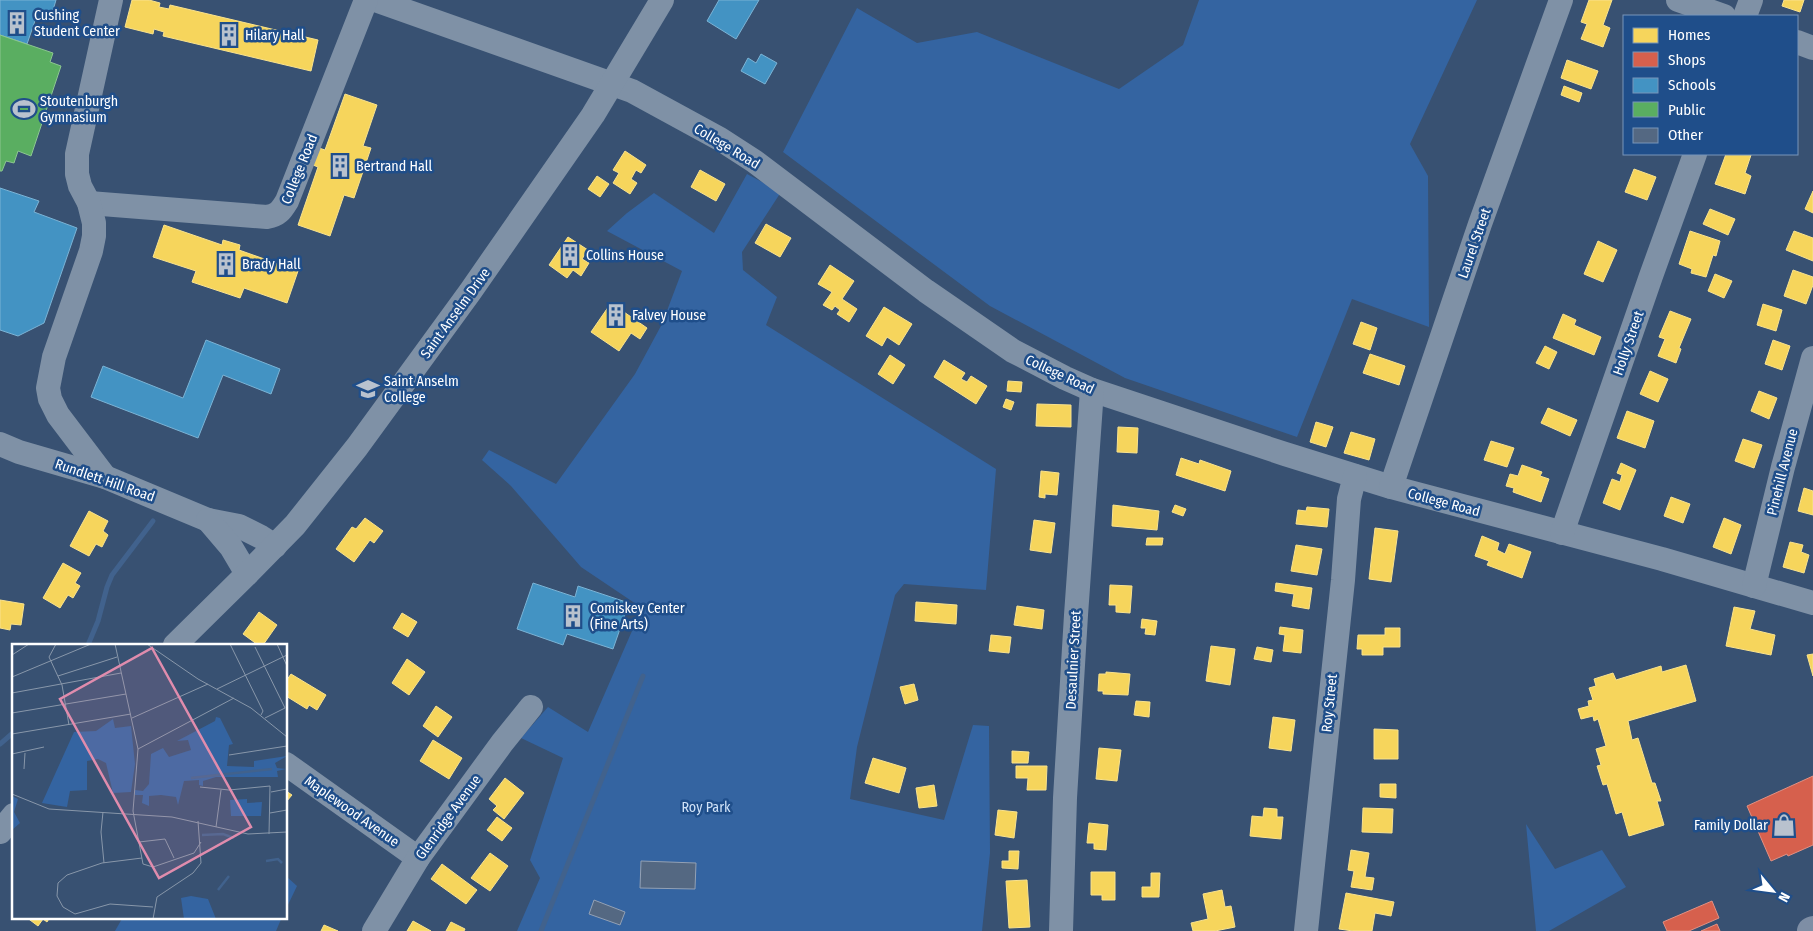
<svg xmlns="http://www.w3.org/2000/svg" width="1813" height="931" font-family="'Fira Sans Condensed',sans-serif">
<rect width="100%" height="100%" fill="#385172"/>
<g fill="#3464a1">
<polygon points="1199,0 1477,0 1410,144 1428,176 1429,327 1352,299 1297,437 1125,378 990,306 783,152 857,8 917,43 977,32 1119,89 1183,45"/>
<polygon points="747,174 781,192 742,252 743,270 777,297 766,325 996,469 986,590 904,584 895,595 857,747 850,799 944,820 973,725 989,726 990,853 982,931 517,931 540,878 530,860 563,758 521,738 548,707 588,732 642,608 581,567 511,486 482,460 489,450 556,484 635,374 662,324 682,271 607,231 627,213 654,193 714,233"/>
<polygon points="1526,824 1555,869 1602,850 1626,887 1549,931 1536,931"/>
<polygon points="286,876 297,886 286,909"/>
<polygon points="123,917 282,917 276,931 115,931"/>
</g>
<g fill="#f6d55c" stroke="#f9e28d">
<polygon points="132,0 149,0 160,3 159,7 169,9 170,5 318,40 311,71 163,36 164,32 154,29 153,34 125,27"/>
<polygon points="1589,0 1612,0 1603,25 1610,28 1603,47 1581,39 1587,24 1581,22"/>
<polygon points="1784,0 1804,0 1800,12 1782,6"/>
<polygon points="1567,60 1598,71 1591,89 1561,78"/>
<polygon points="1564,86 1582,93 1579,102 1561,95"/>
<polygon points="345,94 377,105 363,146 371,148 354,198 344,195 330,236 298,225 318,167 313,165 319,148 325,150"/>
<polygon points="625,151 646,165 641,173 636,170 631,179 637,183 630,194 613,183 619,173 613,170"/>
<polygon points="1726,154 1751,155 1745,173 1751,176 1745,194 1715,184"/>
<polygon points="1634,169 1656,177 1647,200 1625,192"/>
<polygon points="700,170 725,184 716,201 691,187"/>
<polygon points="597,176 609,184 600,197 588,189"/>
<polygon points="1813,191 1813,213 1805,209"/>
<polygon points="1710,209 1735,219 1728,235 1703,224"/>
<polygon points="766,224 791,238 780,257 755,243"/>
<polygon points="164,225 222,245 223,240 240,245 239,250 298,271 287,303 244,288 240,298 192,282 196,271 153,257"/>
<polygon points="1690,231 1720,241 1716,256 1713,255 1706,277 1691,273 1692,269 1679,264"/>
<polygon points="1794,231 1813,238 1813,261 1786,250"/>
<polygon points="568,237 588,250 582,259 589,263 581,276 573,270 567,278 549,265"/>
<polygon points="1598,241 1617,250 1603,282 1584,274"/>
<polygon points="830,265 854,281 842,299 857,309 849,322 837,314 840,310 835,306 832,310 823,305 832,292 818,284"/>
<polygon points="1793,270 1813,277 1813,285 1806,304 1784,296"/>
<polygon points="1715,274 1732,281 1724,298 1708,291"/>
<polygon points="611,303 647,328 640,339 631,333 619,351 591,332"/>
<polygon points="1763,304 1782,310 1776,331 1757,325"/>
<polygon points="884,307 912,324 899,345 887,337 882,346 866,336"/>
<polygon points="1670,311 1691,319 1679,348 1681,349 1676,363 1658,356 1665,339 1659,337"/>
<polygon points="1563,314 1576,320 1574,325 1601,337 1594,355 1553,338"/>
<polygon points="1361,322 1377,328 1370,350 1353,344"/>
<polygon points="1773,340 1790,346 1782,370 1765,364"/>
<polygon points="1545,346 1557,352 1549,369 1536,363"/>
<polygon points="1370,354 1405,366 1399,385 1363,373"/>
<polygon points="890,355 905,365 893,384 878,374"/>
<polygon points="944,360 965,373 961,379 967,382 971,376 987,386 976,404 934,377"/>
<polygon points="1650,371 1668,379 1658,402 1640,394"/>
<polygon points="1008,381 1022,382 1021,392 1007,391"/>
<polygon points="1759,391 1777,398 1769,419 1751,411"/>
<polygon points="1006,399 1014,402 1011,410 1003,407"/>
<polygon points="1037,404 1071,405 1071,427 1036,426"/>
<polygon points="1548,408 1577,420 1570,436 1541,423"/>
<polygon points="1627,411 1654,421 1645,448 1617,438"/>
<polygon points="1316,422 1333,427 1326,447 1310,442"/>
<polygon points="1118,427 1138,428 1137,453 1117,452"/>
<polygon points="1351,432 1375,439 1369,460 1344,453"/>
<polygon points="1743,439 1762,445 1754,468 1735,461"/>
<polygon points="1491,441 1514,448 1507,467 1484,460"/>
<polygon points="1181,458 1199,464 1200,460 1231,471 1225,491 1176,475"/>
<polygon points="1621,463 1636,470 1620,510 1603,503 1612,479 1620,482 1622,475 1617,473"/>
<polygon points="1522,465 1542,472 1540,476 1549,479 1541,502 1513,492 1514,488 1506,486 1510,474 1518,476"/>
<polygon points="1041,471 1059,473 1057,495 1045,494 1045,498 1039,497"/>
<polygon points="1804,488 1813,491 1813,515 1798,511"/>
<polygon points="1671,497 1690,504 1683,523 1664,516"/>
<polygon points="1113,505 1159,511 1157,530 1112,526"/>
<polygon points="1175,505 1186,509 1183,516 1172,512"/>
<polygon points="1307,507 1329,509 1327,527 1296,524 1298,510 1306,511"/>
<polygon points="89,511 108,521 103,531 108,535 102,547 96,544 89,556 70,546"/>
<polygon points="365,518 383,531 374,543 370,540 354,562 336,549 352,527 356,529"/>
<polygon points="1724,518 1741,525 1731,554 1713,547"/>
<polygon points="1034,520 1055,523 1051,553 1030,550"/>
<polygon points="1375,528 1398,531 1391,582 1369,579"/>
<polygon points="1482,536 1499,543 1497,550 1505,554 1509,544 1531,552 1522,578 1487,565 1489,561 1475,556"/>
<polygon points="1147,538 1163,538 1162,545 1146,545"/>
<polygon points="1790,542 1803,545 1801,552 1809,555 1804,573 1783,567"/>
<polygon points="1296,545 1322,549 1317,575 1291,571"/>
<polygon points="63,563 81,573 75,583 80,586 73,598 68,595 60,608 43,598"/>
<polygon points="1276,583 1312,588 1309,609 1292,606 1294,594 1275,591"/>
<polygon points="1110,585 1132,586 1130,613 1116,612 1116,605 1109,605"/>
<polygon points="0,600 24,604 21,625 11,624 10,630 0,628"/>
<polygon points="916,602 957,605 956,624 915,621"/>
<polygon points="1017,606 1044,610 1042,629 1014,625"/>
<polygon points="1734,607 1755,611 1750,629 1775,635 1771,655 1726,646"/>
<polygon points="259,612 277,625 263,645 258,645 243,634"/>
<polygon points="402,613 417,622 408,637 393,628"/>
<polygon points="1142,619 1157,621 1155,635 1145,634 1146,628 1141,628"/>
<polygon points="1280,627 1303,630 1301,653 1283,651 1285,635 1279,634"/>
<polygon points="1385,628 1400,628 1400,647 1383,647 1383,655 1362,655 1362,649 1357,649 1358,635 1385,635"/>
<polygon points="991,635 1011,637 1009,653 989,651"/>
<polygon points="1211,646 1235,649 1230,685 1206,681"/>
<polygon points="1257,647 1273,650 1271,662 1254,659"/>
<polygon points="1813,654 1813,676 1807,655"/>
<polygon points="407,659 425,672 409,695 392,683"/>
<polygon points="1686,665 1696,701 1628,721 1632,740 1638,738 1652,783 1655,783 1661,801 1657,801 1664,825 1629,836 1622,812 1616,814 1607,784 1603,785 1597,766 1601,765 1596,749 1606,746 1598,719 1594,721 1593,716 1581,719 1578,709 1589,706 1588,701 1593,700 1589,688 1596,686 1594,679 1613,673 1616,680 1661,666 1662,672"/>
<polygon points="1106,672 1130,674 1128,695 1103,694 1103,691 1098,691 1099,674 1106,674"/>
<polygon points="291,674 326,695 317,710 309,705 307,709 286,696 289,692 286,690 286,681"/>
<polygon points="914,684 918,700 905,704 900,687"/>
<polygon points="1136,701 1150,702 1149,717 1134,715"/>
<polygon points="436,706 452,717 438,737 423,726"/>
<polygon points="1273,717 1295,720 1291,751 1269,748"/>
<polygon points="1374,729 1398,730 1398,759 1374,759"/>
<polygon points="433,740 462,758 449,779 420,761"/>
<polygon points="1099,748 1121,750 1117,781 1096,779"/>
<polygon points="1012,751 1029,752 1028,763 1012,763"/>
<polygon points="873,758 906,768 899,793 865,783"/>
<polygon points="1016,766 1047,766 1046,790 1027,790 1028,778 1016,778"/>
<polygon points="505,778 524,793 504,819 493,810 497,806 489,799"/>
<polygon points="1380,784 1396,784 1396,798 1380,797"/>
<polygon points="934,785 937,806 919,808 916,788"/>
<polygon points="286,791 292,795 286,802"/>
<polygon points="1264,808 1277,809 1277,817 1283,817 1281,839 1250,836 1252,816 1263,817"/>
<polygon points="1363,808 1393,809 1392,833 1362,832"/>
<polygon points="998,810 1017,812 1014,838 995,835"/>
<polygon points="497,817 512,828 502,841 487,830"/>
<polygon points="1089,823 1108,825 1106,850 1094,849 1094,843 1087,843"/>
<polygon points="1351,850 1369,853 1365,877 1374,878 1372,890 1351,887 1354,871 1348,870"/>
<polygon points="1009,851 1019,851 1018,869 1002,868 1002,861 1009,861"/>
<polygon points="490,853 508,866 490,891 471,878"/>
<polygon points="442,864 477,890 466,904 431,879"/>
<polygon points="1091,872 1115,872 1115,900 1102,900 1102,895 1091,895"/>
<polygon points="1151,873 1160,873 1159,897 1142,897 1142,887 1151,887"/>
<polygon points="1027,880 1030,927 1009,928 1006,881"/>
<polygon points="1222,890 1225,907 1231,906 1235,927 1215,931 1193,931 1191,923 1208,919 1203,894"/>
<polygon points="1346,893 1394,902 1391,916 1375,913 1372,931 1353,931 1339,929"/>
<polygon points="26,917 50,917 47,922 43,919 38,926"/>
<polygon points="413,921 431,931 407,931"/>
<polygon points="451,922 465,929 464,931 446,931"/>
<polygon points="324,925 338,931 321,931"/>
</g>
<g fill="#d6604d" stroke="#e29082">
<polygon points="1813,776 1813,845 1788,856 1787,854 1771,861 1747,806"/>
<polygon points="1712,901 1719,918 1689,931 1667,931 1663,922"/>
<polygon points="1717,924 1720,931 1701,931"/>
</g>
<g fill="#4393c3" stroke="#7bb3d5">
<polygon points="0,0 56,0 51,17 38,12 27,44 0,35"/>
<polygon points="719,0 759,0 736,39 707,21"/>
<polygon points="761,54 777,63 765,84 741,71 748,58 756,63"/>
<polygon points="0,188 39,201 34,212 77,228 44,323 18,336 0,330"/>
<polygon points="206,340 280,369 271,394 223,375 198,438 91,397 103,366 183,398"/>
<polygon points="533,583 575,597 578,586 629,603 613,649 567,634 563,645 517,629"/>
</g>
<polygon fill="#5aae61" stroke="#8cc690" points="0,35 53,53 50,62 61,66 31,156 18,151 14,163 6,161 2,171 0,171"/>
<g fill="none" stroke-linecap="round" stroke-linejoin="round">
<g stroke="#41628d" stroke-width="5">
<polyline points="88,645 98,621 107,587 112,575 153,521"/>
<polyline points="0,744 14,732"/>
<polyline points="541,931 643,676"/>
</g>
</g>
<g fill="#546882" stroke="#93a1b5">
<polygon points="641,861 696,863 695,889 640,888"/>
<polygon points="594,900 625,912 620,925 589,914"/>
</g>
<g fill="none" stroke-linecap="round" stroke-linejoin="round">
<g stroke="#7f91a6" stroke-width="24">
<polyline points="375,0 632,91 720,139 754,161 926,291 1013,351 1065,378 1092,390 1285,454 1391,487 1662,559 1813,603"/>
<polyline points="1678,0 1724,16"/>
<polyline points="1745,16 1751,0"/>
<polyline points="1797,42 1813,48"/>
<path d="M89,203L267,217C278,215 281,211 287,201L366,0"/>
<polyline points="0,444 19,452 105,477 208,520 239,526 261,537 275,546"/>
<polyline points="105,477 58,415 50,399 48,388 54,357 91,251 94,236 94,223 89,203 80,186 77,174 77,154 111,0"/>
<polyline points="1391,487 1480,224 1561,0"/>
<polyline points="208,520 231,547 247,574"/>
<polyline points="1562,533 1651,276 1695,154"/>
<polyline points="1754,586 1783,467 1813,358"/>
<polyline points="175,645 247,574 295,525 357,447 470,292 593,115 662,0"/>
<polyline points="286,764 418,858"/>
<polyline points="0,832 14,815"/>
<polyline points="374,931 418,858 502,743 531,707"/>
<polyline points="1061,931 1065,798 1076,615 1092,390"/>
<polyline points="1306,931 1343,580 1349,499 1355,476"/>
</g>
<polyline stroke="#7e8ea5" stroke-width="28" points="1811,931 1813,930"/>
</g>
<defs>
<symbol id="building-bare" viewBox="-9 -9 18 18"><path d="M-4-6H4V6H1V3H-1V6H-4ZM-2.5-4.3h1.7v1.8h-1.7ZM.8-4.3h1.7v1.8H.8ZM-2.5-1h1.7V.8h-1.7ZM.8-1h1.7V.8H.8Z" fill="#b9c2ce" stroke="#1f4e8a" stroke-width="2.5" paint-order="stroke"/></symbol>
<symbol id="stadium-bare" viewBox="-9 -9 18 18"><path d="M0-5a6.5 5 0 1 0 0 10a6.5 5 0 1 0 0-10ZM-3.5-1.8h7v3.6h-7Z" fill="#b9c2ce" stroke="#1f4e8a" stroke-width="2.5" paint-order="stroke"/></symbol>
<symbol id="university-bare" viewBox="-9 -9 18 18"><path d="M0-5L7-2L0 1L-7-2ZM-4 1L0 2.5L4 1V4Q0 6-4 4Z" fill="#b9c2ce" stroke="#1f4e8a" stroke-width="2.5" paint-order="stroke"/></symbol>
<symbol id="shop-bare" viewBox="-9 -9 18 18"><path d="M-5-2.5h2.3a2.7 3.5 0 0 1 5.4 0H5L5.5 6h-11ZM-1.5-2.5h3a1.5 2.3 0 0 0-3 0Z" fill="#b9c2ce" stroke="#1f4e8a" stroke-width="2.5" paint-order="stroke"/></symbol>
</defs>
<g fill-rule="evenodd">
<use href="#building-bare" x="1" y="7" width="32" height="32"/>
<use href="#building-bare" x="213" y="19" width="32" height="32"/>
<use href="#stadium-bare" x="8" y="93" width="32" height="32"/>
<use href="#building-bare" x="324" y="150" width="32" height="32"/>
<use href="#building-bare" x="554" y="239" width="32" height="32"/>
<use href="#building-bare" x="210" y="248" width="32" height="32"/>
<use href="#building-bare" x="600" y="299" width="32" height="32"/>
<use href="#university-bare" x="352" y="373" width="32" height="32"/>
<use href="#building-bare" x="557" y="600" width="32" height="32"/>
<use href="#shop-bare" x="1768" y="809" width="32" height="32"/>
</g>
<g text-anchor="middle" stroke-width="5" stroke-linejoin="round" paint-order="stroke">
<g font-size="14" fill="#fff" stroke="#1f4e8a" text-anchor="start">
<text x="34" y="20">Cushing<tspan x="34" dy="16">Student Center</tspan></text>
<text x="245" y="40">Hilary Hall</text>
<text x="40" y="106">Stoutenburgh<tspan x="40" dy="16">Gymnasium</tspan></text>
<text x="356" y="171">Bertrand Hall</text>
<text x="586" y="260">Collins House</text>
<text x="242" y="269">Brady Hall</text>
<text x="632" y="320">Falvey House</text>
<text x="384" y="386">Saint Anselm<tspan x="384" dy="16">College</tspan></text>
<text x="590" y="613">Comiskey Center<tspan x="590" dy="16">(Fine Arts)</tspan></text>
<text x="1768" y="830" text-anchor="end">Family Dollar</text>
</g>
<g font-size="14" fill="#fff" stroke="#1f4e8a">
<text transform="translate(727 146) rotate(31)" y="5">College Road</text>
<text transform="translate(299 169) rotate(-68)" y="5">College Road</text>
<text transform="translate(1474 243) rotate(-71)" y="5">Laurel Street</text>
<text transform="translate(455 313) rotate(-54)" y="5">Saint Anselm Drive</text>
<text transform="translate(1628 343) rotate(-71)" y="5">Holly Street</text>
<text transform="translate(1060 374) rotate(25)" y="5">College Road</text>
<text transform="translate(1782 472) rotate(-76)" y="5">Pinehill Avenue</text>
<text transform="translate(105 480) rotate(19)" y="5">Rundlett Hill Road</text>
<text transform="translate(1444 502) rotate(15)" y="5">College Road</text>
<text transform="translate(1073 660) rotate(-87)" y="5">Desaulnier Street</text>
<text transform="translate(1329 703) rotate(-84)" y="5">Roy Street</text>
<text transform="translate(352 811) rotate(35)" y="5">Maplewood Avenue</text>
<text transform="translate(448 817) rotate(-54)" y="5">Glenridge Avenue</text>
</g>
<g font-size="14" fill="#d0e2f8" stroke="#1f4e8a">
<text x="706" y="812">Roy Park</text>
</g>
</g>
<g transform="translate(12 644)">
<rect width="275" height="275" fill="#385172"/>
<path d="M204,73L208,74L221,100L217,101L215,122L242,123V117L275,112L263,119L265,124L274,125L265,127L266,133H204L191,137V142L187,141V136L172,137L166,161L164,153L149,151L137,152V162L130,159L131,151H123V146L131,147L137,140L139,110L151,104L157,113L179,106L176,96L165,97L203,77ZM101,75L103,84L119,82L123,120L119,148L101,149L94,119L86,115L75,117V146L58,147L55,163L30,159L62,88L84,87ZM0,152L6,155L2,168L8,179L0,186ZM235,155V159L250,158L249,172H219L218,156ZM179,252L196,255L204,275H172L169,254Z" fill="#3464a1"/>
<path fill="none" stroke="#41628d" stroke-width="2.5" d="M179,134L260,125M190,191L211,190L222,194M254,217L266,215L270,219M206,246L217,232"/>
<path fill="none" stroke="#8897aa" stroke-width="1" d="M44,0L37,13L50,41L57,81M103,0L126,105L121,167L131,220L141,223L182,209L189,198M135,0L186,35L239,64L275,93M218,0L251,67L249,71M265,0L275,22M243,3L273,64M0,11L17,0M46,32L105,13M0,33L79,0M205,45L275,11M0,49L109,29M0,69L114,50M120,74L196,40M253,74L273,64M0,90L119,70M126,105L222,54M0,110L32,103M217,111L275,102M12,125L13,109M188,143L217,146L258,142L257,190M259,148L275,145M0,150L37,165L160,173L236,190L275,188M91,168L89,188L92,219M258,169L275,166M204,183L209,146M127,198L153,195L162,214M130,214L90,219L55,231L46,239L45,252L51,263L63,270L98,260L141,263M141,275L145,253L181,229L189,219L186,177"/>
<path fill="#e08cad" fill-opacity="0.15" stroke="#e08cad" stroke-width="2.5" d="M140,4L239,183L147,234L48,55Z"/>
<rect width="275" height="275" fill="none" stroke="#fff" stroke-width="2.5"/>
</g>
<rect x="1623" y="15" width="175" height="140" fill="#1f4e8a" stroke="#7995b9"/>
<rect x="1633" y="28" width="25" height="15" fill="#f6d55c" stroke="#7995b9"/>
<text x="1668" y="40" font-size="15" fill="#ffffff">Homes</text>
<rect x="1633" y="52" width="25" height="15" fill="#d6604d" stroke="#7995b9"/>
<text x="1668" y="65" font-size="15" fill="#ffffff">Shops</text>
<rect x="1633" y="78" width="25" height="15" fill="#4393c3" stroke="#7995b9"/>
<text x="1668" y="90" font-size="15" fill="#ffffff">Schools</text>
<rect x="1633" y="102" width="25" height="15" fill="#5aae61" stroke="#7995b9"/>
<text x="1668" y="115" font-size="15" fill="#ffffff">Public</text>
<rect x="1633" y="128" width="25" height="15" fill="#546882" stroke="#7995b9"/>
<text x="1668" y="140" font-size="15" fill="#ffffff">Other</text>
<g transform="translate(1773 891) rotate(119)" stroke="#1f4e8a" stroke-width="4" paint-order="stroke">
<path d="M0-4L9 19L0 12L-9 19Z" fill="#ffffff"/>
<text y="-8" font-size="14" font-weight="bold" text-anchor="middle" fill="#ffffff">N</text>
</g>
</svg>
